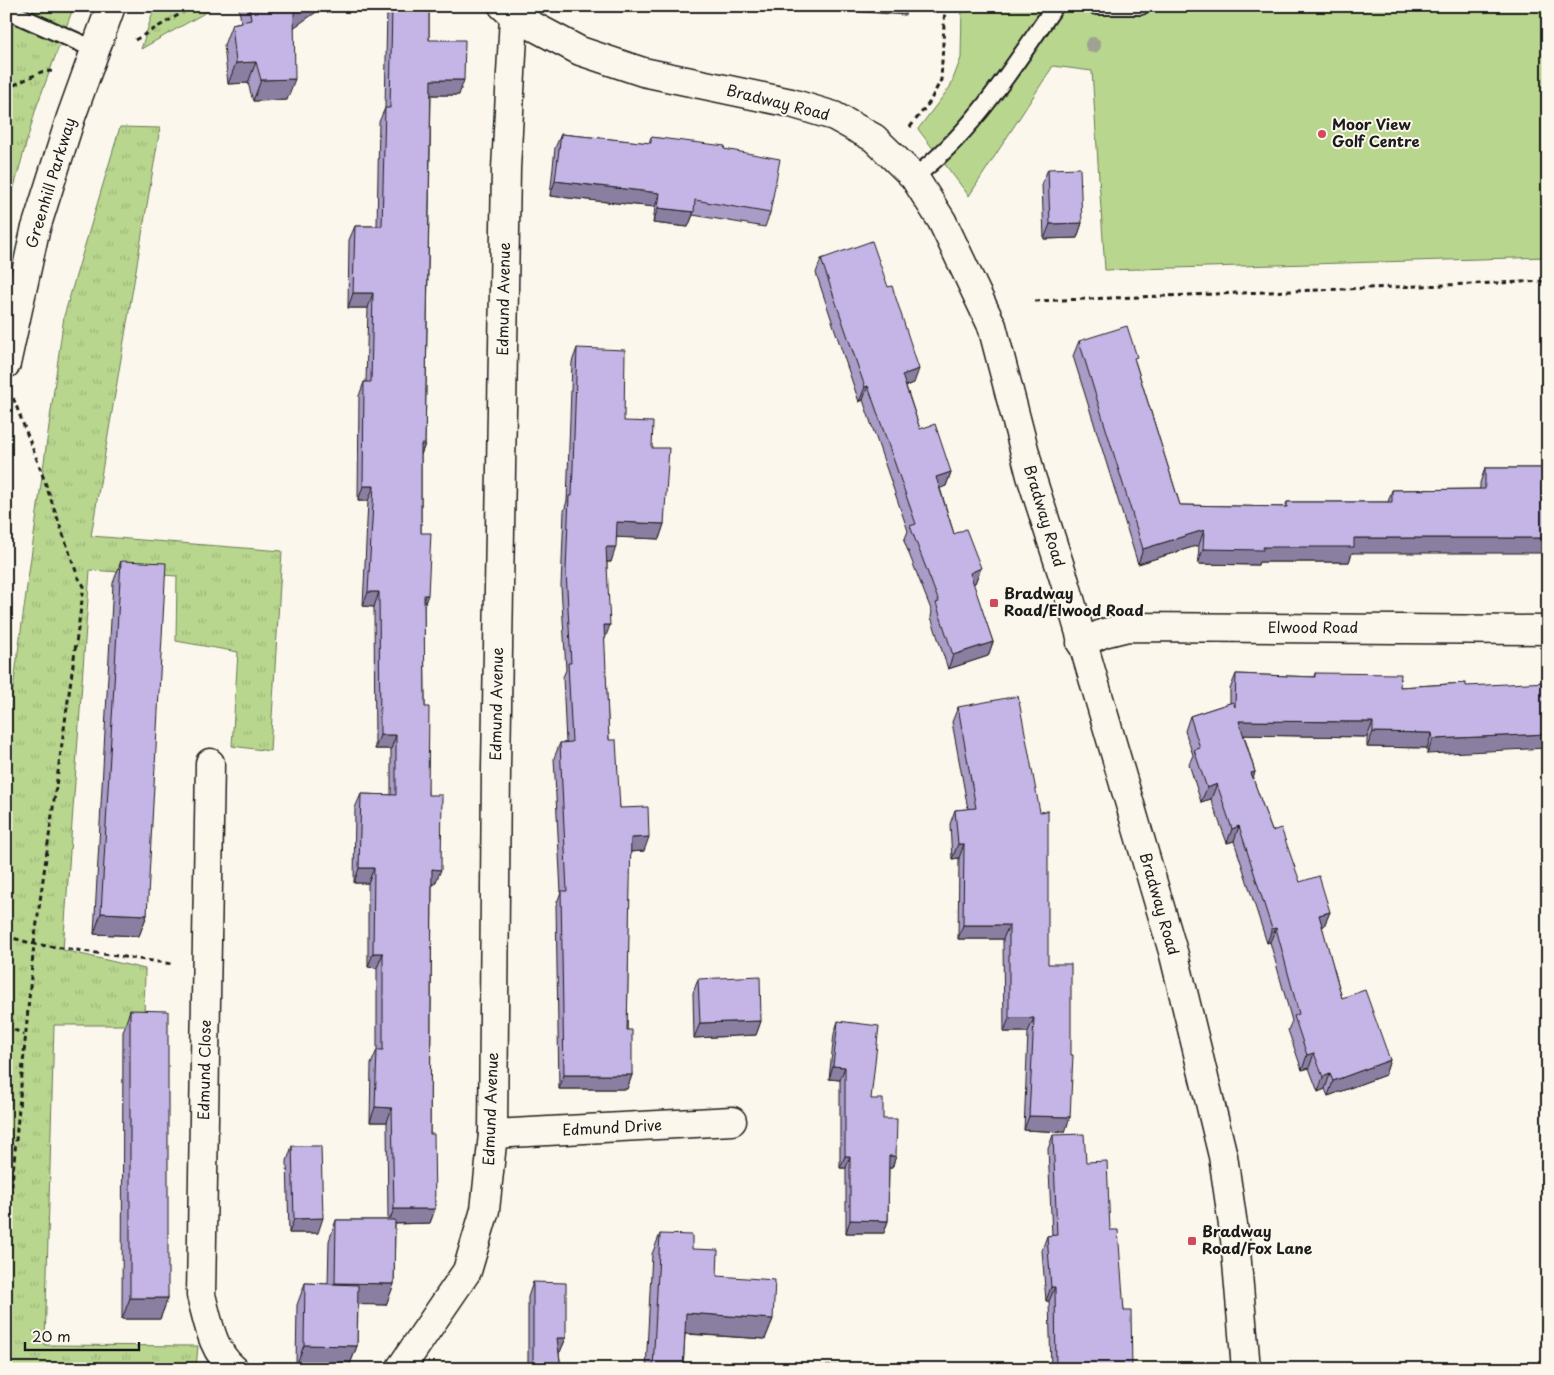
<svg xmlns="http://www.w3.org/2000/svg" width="1554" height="1375" font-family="'Playpen Sans',sans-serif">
<defs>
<pattern id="grass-tufts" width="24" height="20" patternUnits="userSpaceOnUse" patternTransform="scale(1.25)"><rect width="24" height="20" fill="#b8d68e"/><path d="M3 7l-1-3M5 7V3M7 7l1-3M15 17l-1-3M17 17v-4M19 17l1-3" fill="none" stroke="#9eb77a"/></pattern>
</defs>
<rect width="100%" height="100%" fill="#fbf7ec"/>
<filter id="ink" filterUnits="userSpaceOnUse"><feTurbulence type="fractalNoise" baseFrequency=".02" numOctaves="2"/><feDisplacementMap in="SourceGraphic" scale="10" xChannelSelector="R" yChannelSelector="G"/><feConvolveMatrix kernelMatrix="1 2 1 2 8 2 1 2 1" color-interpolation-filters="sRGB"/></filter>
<g filter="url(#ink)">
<g fill="url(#grass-tufts)" stroke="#6a7955">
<polygon points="6,6 74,6 36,108 6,216"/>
<polygon points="155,6 217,6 141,49"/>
<polygon points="120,127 160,128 91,536 282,551 270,751 232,746 238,652 176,641 177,576 90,570 63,950 145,969 144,1025 54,1025 45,1345 198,1346 196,1369 6,1369 6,740 64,316"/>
</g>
<polygon fill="#b8d68e" stroke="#6a7955" points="962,6 1548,6 1548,257 1105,270 1092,71 1053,66 969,196 918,129 950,87 961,58"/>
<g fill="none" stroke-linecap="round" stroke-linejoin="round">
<defs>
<g id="lane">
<polyline points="1096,6 1141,6"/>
<polyline points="6,10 94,49"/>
<path d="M914,177C972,134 1014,65 1055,6"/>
</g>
<g id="street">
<polyline points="503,6 514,16 580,51 643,72 791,103 834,116 874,138 914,177 942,221 992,326 1031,476 1065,582 1174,955 1223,1156 1235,1239 1246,1369"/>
<polyline points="1081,643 1104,633 1128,627 1548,630"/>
<path d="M210,763L201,1295C208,1321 212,1351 234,1369"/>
<polyline points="493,1134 732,1121"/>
<polyline points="400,1369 467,1271 485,1210 493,1134 496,768 506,169 514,16"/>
</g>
<polyline id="secondary" points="6,364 35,231 71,117 111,6"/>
</defs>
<use href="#lane" stroke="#1c1c1c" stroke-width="20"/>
<use href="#street" stroke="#1c1c1c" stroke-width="31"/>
<use href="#secondary" stroke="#1c1c1c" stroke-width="31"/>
<g stroke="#1c1c1c" stroke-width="3" stroke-dasharray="5 4" stroke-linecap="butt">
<polyline points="135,40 194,6"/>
<polyline points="6,89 41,72 52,71"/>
<polyline points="910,127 929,103 941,80 945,6"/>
<polyline points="1035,301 1548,281"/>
<polyline points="6,936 34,944 173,964"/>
<polyline points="6,1025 24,1035"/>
<polyline points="6,1249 34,944 84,586 78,577 39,465 12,395"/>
</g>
<use href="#lane" stroke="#fbf7ec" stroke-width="16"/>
<use href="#street" stroke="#fbf7ec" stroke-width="28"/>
<use href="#secondary" stroke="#fbf7ec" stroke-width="28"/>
</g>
<circle fill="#9fa290" cx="1093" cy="45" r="8"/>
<g fill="#a99cc6" stroke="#1c1c1c">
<polygon points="240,6 325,6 294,27 287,100 253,101 248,83 228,84 224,45 232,24 241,22 239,8"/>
<polygon points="388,6 429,6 429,40 459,95 431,95 425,444 421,455 421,533 424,606 425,707 428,795 435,884 432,884 430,1134 435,1209 430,1223 395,1224 394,1284 386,1305 358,1304 357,1346 349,1367 296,1366 297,1305 305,1283 328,1284 329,1241 336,1220 388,1220 387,1122 370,1122 371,1064 377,1050 377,968 368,967 368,883 354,883 355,808 361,794 391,795 391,749 375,749 374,607 363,606 368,501 358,501 359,396 364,382 366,382 368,308 348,308 349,240 355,226 377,226 379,122 385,108 387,9"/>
<polygon points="561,134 649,143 651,137 724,149 770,213 765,227 693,215 688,227 653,223 655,207 550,196 555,148"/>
<polygon points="1048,169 1082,223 1077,238 1044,239 1042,184"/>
<polygon points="821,259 914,383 906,386 920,429 951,472 946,486 940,488 954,534 981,568 975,583 973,584 993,642 988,656 948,669 931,617 932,612 904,541 908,531 863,400 859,402 816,273"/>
<polygon points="1079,341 1135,361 1180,505 1285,507 1287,502 1388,502 1392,490 1480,489 1480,483 1485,468 1548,468 1352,553 1349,562 1259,562 1258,565 1198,564 1199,545 1138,564 1073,356"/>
<polygon points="577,348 624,421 652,448 664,524 659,539 617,537 611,562 607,562 605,639 604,639 609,740 620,808 644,851 630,852 627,1030 632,1075 627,1089 559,1089 556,905 561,892 554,758 560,743 566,743 563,677 566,670 561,586 564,511 567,501 572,362"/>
<polygon points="121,561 147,915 139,936 94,934 113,583"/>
<polygon points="1315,673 1400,687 1466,683 1427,754 1427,748 1367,747 1367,737 1244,735 1255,772 1253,779 1272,831 1300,882 1330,912 1324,926 1322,927 1342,998 1390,1060 1385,1075 1328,1096 1325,1089 1318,1092 1309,1068 1302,1070 1288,1030 1292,1021 1270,942 1267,943 1234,841 1227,843 1211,799 1201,802 1189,764 1193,755 1185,731 1190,716 1230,703 1230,689 1236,674 1314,677"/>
<polygon points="958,707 1048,964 1070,1117 1065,1132 1024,1130 1028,1032 1004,1032 1003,939 958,939 959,858 952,859 950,824 955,810 968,809 952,722"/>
<polygon points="698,979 761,1021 756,1035 694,1038 693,993"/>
<polygon points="130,1010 168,1298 160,1319 122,1319 123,1032"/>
<polygon points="838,1021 871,1099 883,1119 896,1156 892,1168 889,1168 888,1221 884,1233 846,1233 846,1168 840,1168 840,1080 829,1079 834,1034"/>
<polygon points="1053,1135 1086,1162 1110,1230 1124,1311 1132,1369 1051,1369 1049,1301 1046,1301 1042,1250 1047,1236 1052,1235 1048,1149"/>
<polygon points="292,1146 318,1233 289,1233 287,1161"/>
<polygon points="660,1234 692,1249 717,1276 773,1319 765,1339 685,1334 683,1369 646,1369 652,1254"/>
<polygon points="533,1282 566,1338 560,1352 559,1352 561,1369 528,1369 528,1297"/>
</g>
<g fill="#8a7fa1" stroke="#1c1c1c">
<polygon points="302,6 325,6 286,33 294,12"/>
<polygon points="837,6 908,6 905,15 836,10"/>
<polygon points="256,62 248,83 228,84 236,63"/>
<polygon points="295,79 287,100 253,101 261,80"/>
<polygon points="431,80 464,80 459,95 426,95"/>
<polygon points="555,181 660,193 655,207 550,196"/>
<polygon points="658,208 694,212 688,227 653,223"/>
<polygon points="1082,223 1077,238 1044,239 1050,224"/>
<polygon points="353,293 373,293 368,308 348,308"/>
<polygon points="919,369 914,383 897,389 902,375"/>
<polygon points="868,386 863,400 859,402 865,387"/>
<polygon points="421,444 425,444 419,459"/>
<polygon points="951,472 946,486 931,492 936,477"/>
<polygon points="363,486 374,486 368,501 358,501"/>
<polygon points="617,522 664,524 659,539 612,537"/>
<polygon points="1204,530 1199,545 1138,564 1143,549"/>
<polygon points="1354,538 1548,538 1548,553 1352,553 1349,562 1259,562 1258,565 1198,564 1203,549 1263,547"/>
<polygon points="606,547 616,547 611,562 601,561"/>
<polygon points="981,568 975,583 964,587 970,573"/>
<polygon points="368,592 379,592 374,607 363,606"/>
<polygon points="424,595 428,595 423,609"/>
<polygon points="604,625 610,625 605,639 598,640"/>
<polygon points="993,642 988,656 948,669 953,655"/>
<polygon points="1239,721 1373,722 1367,737 1234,735"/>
<polygon points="1373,732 1432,733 1427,748 1367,747"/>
<polygon points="1548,734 1548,748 1427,754 1433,739"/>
<polygon points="380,735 396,735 391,749 375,749"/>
<polygon points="1255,772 1250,786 1251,773"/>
<polygon points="1217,784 1211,799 1201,802 1207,788"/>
<polygon points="1239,826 1234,841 1227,843 1232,829"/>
<polygon points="649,837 644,851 626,852 631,838"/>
<polygon points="958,844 964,844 959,858 952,859"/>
<polygon points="359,868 374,868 368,883 354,883"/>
<polygon points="432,869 441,870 435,884 426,884"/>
<polygon points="1330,912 1324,926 1314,929 1319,915"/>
<polygon points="101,913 147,915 139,936 94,934"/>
<polygon points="963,925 1009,925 1003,939 958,939"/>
<polygon points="1276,928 1270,942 1267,943 1272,929"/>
<polygon points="373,953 383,953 377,968 368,967"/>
<polygon points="1009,1018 1034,1018 1028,1032 1004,1032"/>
<polygon points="761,1021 756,1035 694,1038 700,1023"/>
<polygon points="1314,1053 1309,1068 1302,1070 1307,1055"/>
<polygon points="1390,1060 1385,1075 1328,1096 1333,1081"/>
<polygon points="833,1066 845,1067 840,1080 829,1079"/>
<polygon points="1330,1074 1325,1089 1318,1092 1323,1077"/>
<polygon points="564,1075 632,1075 627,1089 559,1089"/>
<polygon points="375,1107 392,1108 387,1122 370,1122"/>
<polygon points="1029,1116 1070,1117 1065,1132 1024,1130"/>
<polygon points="845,1156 850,1156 846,1168 840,1168"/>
<polygon points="889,1156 896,1156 892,1168 884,1168"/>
<polygon points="394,1209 435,1209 430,1223 388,1224"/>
<polygon points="323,1218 318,1233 289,1233 294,1219"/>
<polygon points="850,1220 888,1221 884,1233 846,1233"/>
<polygon points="335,1283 394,1284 386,1305 327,1304"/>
<polygon points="1051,1287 1055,1287 1049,1301 1046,1301"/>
<polygon points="130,1298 168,1298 160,1319 122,1319"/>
<polygon points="686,1313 773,1319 765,1339 678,1333"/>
<polygon points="557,1338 566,1338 560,1352 552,1352"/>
<polygon points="304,1345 357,1346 349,1367 296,1366"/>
</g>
<g fill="#c5b5e6" stroke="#1c1c1c">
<polygon points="249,6 302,6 294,12 295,79 261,80 256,62 236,63 232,24 251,20"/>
<polygon points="392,6 429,6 429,40 465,40 464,80 431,80 425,444 421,444 421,533 431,533 428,595 424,595 425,707 429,707 428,795 442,795 441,870 432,869 430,1134 434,1134 435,1209 394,1209 392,1108 375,1107 377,1050 383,1050 383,953 373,953 374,868 359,868 361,794 396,795 396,735 380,735 379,592 368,592 374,486 363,486 364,382 371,382 373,293 353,293 355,226 382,226 385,108 390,108"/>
<polygon points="561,134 651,143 651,137 725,146 724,149 780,159 770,213 695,200 694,212 658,208 660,193 555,181"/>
<polygon points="1080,168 1082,223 1050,224 1048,169"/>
<polygon points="872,241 888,287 892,286 919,369 902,375 920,429 935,424 951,472 936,477 954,534 966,529 981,568 970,573 993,642 953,655 936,603 939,602 910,526 916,524 868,386 865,387 821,259"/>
<polygon points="1127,326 1137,357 1134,358 1180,505 1287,507 1287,502 1392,502 1392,490 1485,489 1485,468 1548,468 1548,538 1354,538 1354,547 1263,547 1263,550 1203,549 1204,530 1143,549 1079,341"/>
<polygon points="577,348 625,350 624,421 653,422 652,448 669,448 664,524 617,522 616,547 606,547 610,625 604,625 609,740 616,740 620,808 648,807 649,837 631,838 627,1030 632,1030 632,1075 564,1075 561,891 567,891 560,743 572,742 568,663 571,663 566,571 569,496 572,496"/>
<polygon points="121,561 166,563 147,915 101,913"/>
<polygon points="1315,673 1401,674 1400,687 1466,683 1466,686 1548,682 1548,734 1433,739 1432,733 1373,732 1373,722 1239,721 1255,772 1251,773 1272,831 1281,828 1300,882 1319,876 1330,912 1319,915 1342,998 1365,990 1390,1060 1333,1081 1330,1074 1323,1077 1314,1053 1307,1055 1294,1016 1299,1014 1276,928 1272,929 1239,826 1232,829 1217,784 1207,788 1194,750 1200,748 1190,716 1233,702 1235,707 1236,674 1315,677"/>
<polygon points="1018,696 1040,812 1048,811 1048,964 1071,964 1071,1055 1073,1055 1070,1117 1029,1116 1034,1018 1009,1018 1009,925 963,925 964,844 958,844 955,810 976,808 958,707"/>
<polygon points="760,976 761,1021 700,1023 698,979"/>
<polygon points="130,1010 168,1011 168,1298 130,1298"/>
<polygon points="838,1021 879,1026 871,1099 883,1099 883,1119 897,1119 896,1156 889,1156 888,1221 850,1220 850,1156 845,1156 845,1067 833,1066"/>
<polygon points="1084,1134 1086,1162 1107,1161 1110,1230 1118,1230 1124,1311 1131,1311 1132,1369 1056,1369 1055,1287 1051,1287 1047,1236 1057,1235 1053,1135"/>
<polygon points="292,1146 321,1146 323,1218 294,1219"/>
<polygon points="336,1220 395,1220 394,1284 335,1283"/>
<polygon points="660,1234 692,1235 692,1249 718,1250 717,1276 775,1280 773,1319 686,1313 683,1369 653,1369"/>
<polygon points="533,1282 566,1283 566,1338 557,1338 561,1369 533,1369"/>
<polygon points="305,1283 358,1285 357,1346 304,1345"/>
<polygon points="887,1365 887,1369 820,1369 820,1366"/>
</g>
</g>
<g fill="#d1495b" stroke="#fbf7ec" stroke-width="2">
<circle cx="1322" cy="134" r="5"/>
<rect x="989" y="598" width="10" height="10" rx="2.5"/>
<rect x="1187" y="1236" width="10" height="10" rx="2.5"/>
</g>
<g text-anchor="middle" stroke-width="4" stroke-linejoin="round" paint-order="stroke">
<g font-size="15" fill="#1c1c1c" stroke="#fbf7ec">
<text transform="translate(778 103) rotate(14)" y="5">Bradway Road</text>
<text transform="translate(51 183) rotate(-73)" y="5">Greenhill Parkway</text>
<text transform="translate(504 299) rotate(-89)" y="5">Edmund Avenue</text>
<text transform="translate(1044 516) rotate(73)" y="5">Bradway Road</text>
<text x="1313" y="633">Elwood Road</text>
<text transform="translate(497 704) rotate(-89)" y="5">Edmund Avenue</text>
<text transform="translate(1159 904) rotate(74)" y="5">Bradway Road</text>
<text transform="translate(205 1070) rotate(-89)" y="5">Edmund Close</text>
<text transform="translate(491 1109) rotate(-88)" y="5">Edmund Avenue</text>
<text transform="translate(612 1128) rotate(-3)" y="5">Edmund Drive</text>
</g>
<g font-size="15" font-weight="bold" fill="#1c1c1c" stroke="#fbf7ec" text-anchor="start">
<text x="1332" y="130">Moor View<tspan x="1332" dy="17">Golf Centre</tspan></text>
<text x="1004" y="599">Bradway<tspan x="1004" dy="17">Road/Elwood Road</tspan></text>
<text x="1202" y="1237">Bradway<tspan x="1202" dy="17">Road/Fox Lane</tspan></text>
</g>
</g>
<rect width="1554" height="1375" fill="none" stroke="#fbf7ec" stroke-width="25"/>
<rect x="12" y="12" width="1529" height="1350" fill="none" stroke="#1c1c1c" stroke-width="2" filter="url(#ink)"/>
<path d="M25 1342v8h114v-8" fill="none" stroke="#1c1c1c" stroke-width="2.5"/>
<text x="32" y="1342" font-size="15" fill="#1c1c1c" stroke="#fbf7ec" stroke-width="4" paint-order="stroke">20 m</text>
</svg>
